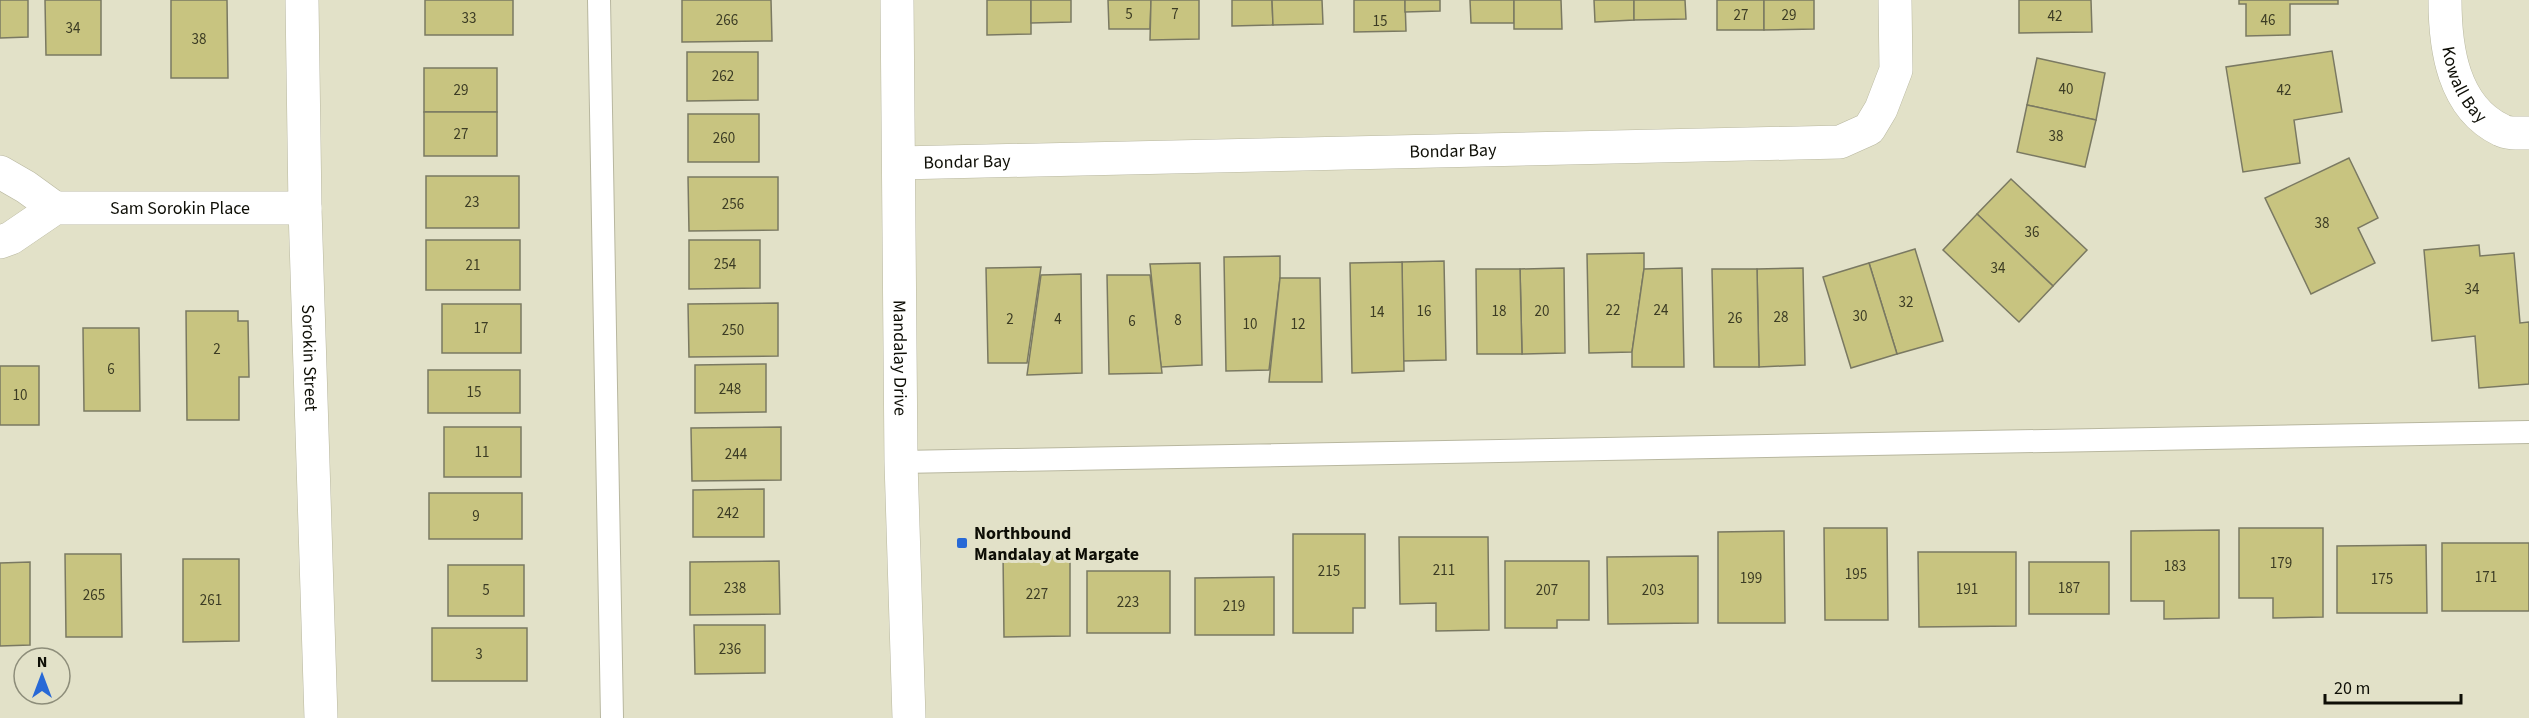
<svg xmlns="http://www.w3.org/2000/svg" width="2529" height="718" font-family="'Source Sans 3',sans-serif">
<rect width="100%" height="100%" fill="#e2e1c8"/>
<g fill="#c8c480" stroke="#7a7962" stroke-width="1.5">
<polygon points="0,0 28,0 28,37 0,38"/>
<polygon points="45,0 101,0 101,55 46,55"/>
<polygon points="171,0 227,0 228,78 171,78"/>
<rect x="425" y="0" width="88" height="35"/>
<polygon points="682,0 771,0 772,41 682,42"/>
<polygon points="987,0 1031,0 1031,34 987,35"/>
<polygon points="1031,0 1071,0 1071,22 1031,23"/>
<polygon points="1108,0 1151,0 1150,29 1109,29"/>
<polygon points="1151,0 1199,0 1199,39 1150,40"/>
<polygon points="1232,0 1272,0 1273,25 1232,26"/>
<polygon points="1272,0 1322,0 1323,24 1273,25"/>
<polygon points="1354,0 1405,0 1406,31 1354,32"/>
<polygon points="1405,0 1440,0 1440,11 1405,12"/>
<polygon points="1470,0 1514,0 1514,23 1471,23"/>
<polygon points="1514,0 1561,0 1562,29 1514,29"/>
<polygon points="1594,0 1634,0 1634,20 1595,22"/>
<polygon points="1634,0 1685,0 1686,19 1634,20"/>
<rect x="1717" y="0" width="47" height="30"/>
<polygon points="1764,0 1814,0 1814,29 1764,30"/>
<polygon points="2019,0 2091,0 2092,32 2019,33"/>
<polygon points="2239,0 2338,0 2338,4 2290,4 2290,35 2246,36 2246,4 2239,4"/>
<polygon points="2332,51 2342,112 2294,120 2300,163 2243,172 2226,67"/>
<polygon points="687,52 758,52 758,100 687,101"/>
<polygon points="2037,58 2105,73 2096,120 2027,105"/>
<rect x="424" y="68" width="73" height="44"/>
<polygon points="2027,105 2096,120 2085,167 2017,152"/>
<rect x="424" y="112" width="73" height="44"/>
<rect x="688" y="114" width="71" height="48"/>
<polygon points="2349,158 2378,218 2358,228 2375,263 2311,294 2265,198"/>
<rect x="426" y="176" width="93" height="52"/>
<polygon points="688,177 778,177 778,230 689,231"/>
<polygon points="2011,179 2087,250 2053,286 1977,214"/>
<polygon points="1977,214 2053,286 2019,322 1943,250"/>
<rect x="426" y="240" width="94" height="50"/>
<polygon points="689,240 760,240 760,288 689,289"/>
<polygon points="2479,245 2480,256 2514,253 2520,323 2529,322 2529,384 2479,388 2475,336 2432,341 2424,250"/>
<polygon points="1915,249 1943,341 1897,354 1869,263"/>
<polygon points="1644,253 1644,269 1632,352 1589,353 1587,254"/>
<polygon points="1280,256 1280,278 1269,370 1226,371 1224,257"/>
<polygon points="1444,261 1446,360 1403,361 1402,262"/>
<polygon points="1402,262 1404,371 1352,373 1350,263"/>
<polygon points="1200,263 1202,365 1161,367 1150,264"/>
<polygon points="1869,263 1897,354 1851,368 1823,277"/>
<polygon points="1041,267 1027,363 988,363 986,268"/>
<polygon points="1564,268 1565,353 1522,354 1520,269"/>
<polygon points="1682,268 1684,367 1632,367 1632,352 1644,269"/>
<polygon points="1803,268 1805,365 1759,367 1757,269"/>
<polygon points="1476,269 1520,269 1522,354 1477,354"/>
<polygon points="1712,269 1757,269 1759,367 1714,367"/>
<polygon points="1081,274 1082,373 1027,375 1041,275"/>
<polygon points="1107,275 1150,275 1162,373 1109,374"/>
<polygon points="1280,278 1320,278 1322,382 1269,382"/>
<polygon points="778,303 778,356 689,357 688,304"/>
<rect x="442" y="304" width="79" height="49"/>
<polygon points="186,311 238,311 238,321 248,321 249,377 239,377 239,420 187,420"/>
<polygon points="83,328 139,328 140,411 84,411"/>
<polygon points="766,364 766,412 695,413 695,365"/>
<rect x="0" y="366" width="39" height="59"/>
<rect x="428" y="370" width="92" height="43"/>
<rect x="444" y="427" width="77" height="50"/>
<polygon points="781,427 781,480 692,481 691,428"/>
<polygon points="764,489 764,537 693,537 693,490"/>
<rect x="429" y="493" width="93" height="46"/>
<polygon points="1824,528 1887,528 1888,620 1825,620"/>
<polygon points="2239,528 2323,528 2323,617 2273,618 2273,598 2239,598"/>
<polygon points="2219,530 2219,618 2164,619 2164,601 2131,601 2131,531"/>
<polygon points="1784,531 1785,623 1718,623 1718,532"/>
<polygon points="1293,534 1365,534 1365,608 1353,608 1353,633 1293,633"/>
<polygon points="1399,537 1488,537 1489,630 1436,631 1436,603 1400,604"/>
<rect x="2442" y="543" width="87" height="68"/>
<polygon points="2426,545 2427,613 2337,613 2337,546"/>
<polygon points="1918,552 2016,552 2016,626 1919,627"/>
<polygon points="1003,553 1070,553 1070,636 1004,637"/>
<polygon points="65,554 121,554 122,637 66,637"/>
<polygon points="1698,556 1698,623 1608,624 1607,557"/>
<polygon points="183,559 239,559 239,641 183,642"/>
<polygon points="779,561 780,614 690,615 690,562"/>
<polygon points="1505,561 1589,561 1589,620 1557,620 1557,628 1505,628"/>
<polygon points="30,562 30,645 0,646 0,563"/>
<rect x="2029" y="562" width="80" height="52"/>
<rect x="448" y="565" width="76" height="51"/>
<rect x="1087" y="571" width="83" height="62"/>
<polygon points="1274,577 1274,635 1195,635 1195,578"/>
<polygon points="694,625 765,625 765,673 695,674"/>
<rect x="432" y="628" width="95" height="53"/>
</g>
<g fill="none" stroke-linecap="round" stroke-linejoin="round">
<defs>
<g id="lane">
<polyline points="599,0 612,718"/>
<polyline points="901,462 2529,432"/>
</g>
<g id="street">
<path id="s1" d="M302,0L305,208L321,718"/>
<path id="s2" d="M2445,0C2445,48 2453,107 2501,130C2508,134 2521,133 2529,133"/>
<path id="s3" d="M899,163L1840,142L1869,129L1881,109L1896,70L1895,0"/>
<polyline points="0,172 26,187 55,208"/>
<path id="s4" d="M0,242L11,238L55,208H305"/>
</g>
<g id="secondary">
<path id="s5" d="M897,0L901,462L909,718"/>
</g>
</defs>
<use href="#lane" stroke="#b8b79f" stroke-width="24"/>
<use href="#street" stroke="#b8b79f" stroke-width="34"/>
<use href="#secondary" stroke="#b8b79f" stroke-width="34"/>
<use href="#lane" stroke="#fff" stroke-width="22"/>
<use href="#street" stroke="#fff" stroke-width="33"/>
<use href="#secondary" stroke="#fff" stroke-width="33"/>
</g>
<rect fill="#2869d6" stroke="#e2e1c8" stroke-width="2" x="956" y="537" width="12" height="12" rx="3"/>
<g text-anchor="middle" stroke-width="6" stroke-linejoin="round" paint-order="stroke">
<g font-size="15" fill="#3c3c24">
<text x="1129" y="19">5</text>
<text x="1175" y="19">7</text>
<text x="1741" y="20">27</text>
<text x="1789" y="20">29</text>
<text x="2055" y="21">42</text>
<text x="469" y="23">33</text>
<text x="727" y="25">266</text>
<text x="2268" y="25">46</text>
<text x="1380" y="26">15</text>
<text x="73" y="33">34</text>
<text x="199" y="44">38</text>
<text x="723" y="81">262</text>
<text x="2066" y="94">40</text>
<text x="461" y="95">29</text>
<text x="2284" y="95">42</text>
<text x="461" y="139">27</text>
<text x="2056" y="141">38</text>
<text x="724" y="143">260</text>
<text x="472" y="207">23</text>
<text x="733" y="209">256</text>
<text x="2322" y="228">38</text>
<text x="2032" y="237">36</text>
<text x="725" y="269">254</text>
<text x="473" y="270">21</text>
<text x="1998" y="273">34</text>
<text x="2472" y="294">34</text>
<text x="1906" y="307">32</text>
<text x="1613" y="315">22</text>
<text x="1661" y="315">24</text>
<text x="1424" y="316">16</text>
<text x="1499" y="316">18</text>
<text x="1542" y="316">20</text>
<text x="1377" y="317">14</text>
<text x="1860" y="321">30</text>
<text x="1781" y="322">28</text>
<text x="1735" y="323">26</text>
<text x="1010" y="324">2</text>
<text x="1058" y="324">4</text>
<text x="1178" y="325">8</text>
<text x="1132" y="326">6</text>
<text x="1250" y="329">10</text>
<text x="1298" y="329">12</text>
<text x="481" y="333">17</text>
<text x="733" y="335">250</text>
<text x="217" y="354">2</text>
<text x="111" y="374">6</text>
<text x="730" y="394">248</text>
<text x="474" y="397">15</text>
<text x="20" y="400">10</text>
<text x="482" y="457">11</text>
<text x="736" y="459">244</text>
<text x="728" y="518">242</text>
<text x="476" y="521">9</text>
<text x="2281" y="568">179</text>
<text x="2175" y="571">183</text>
<text x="1444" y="575">211</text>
<text x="1329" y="576">215</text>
<text x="1856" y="579">195</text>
<text x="2486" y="582">171</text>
<text x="1751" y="583">199</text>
<text x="2382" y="584">175</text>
<text x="735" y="593">238</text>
<text x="2069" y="593">187</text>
<text x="1967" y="594">191</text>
<text x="486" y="595">5</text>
<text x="1547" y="595">207</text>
<text x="1653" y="595">203</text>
<text x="1037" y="599">227</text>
<text x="94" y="600">265</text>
<text x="211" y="605">261</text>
<text x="1128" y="607">223</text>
<text x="1234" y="611">219</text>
<text x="730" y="654">236</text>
<text x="479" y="659">3</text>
</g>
<g font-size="18" fill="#0e0e06" stroke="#e2e1c8">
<text dy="6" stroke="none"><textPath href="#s2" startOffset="88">Kowall Bay</textPath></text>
<text dy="6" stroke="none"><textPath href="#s3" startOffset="554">Bondar Bay</textPath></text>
<text dy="6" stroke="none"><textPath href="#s3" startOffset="68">Bondar Bay</textPath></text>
<text dy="6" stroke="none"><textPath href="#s4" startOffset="190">Sam Sorokin Place</textPath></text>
<text dy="6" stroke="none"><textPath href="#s1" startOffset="358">Sorokin Street</textPath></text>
<text dy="6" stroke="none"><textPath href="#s5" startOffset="358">Mandalay Drive</textPath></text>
</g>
<g font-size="18" font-weight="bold" fill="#0e0e06" stroke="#e2e1c8" text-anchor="start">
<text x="974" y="539">Northbound<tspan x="974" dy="21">Mandalay at Margate</tspan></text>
</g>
</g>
<g transform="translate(42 676)"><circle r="28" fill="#e2e1c8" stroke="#8d8d7a" stroke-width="1.5"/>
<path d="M0-4.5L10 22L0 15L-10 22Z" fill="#2869d6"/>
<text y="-9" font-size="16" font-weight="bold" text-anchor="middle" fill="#0e0e06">N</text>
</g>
<path d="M2325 694v9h136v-9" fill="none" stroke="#0e0e06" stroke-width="3"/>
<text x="2334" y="694" font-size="18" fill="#0e0e06" stroke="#e2e1c8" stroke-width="4.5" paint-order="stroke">20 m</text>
</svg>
